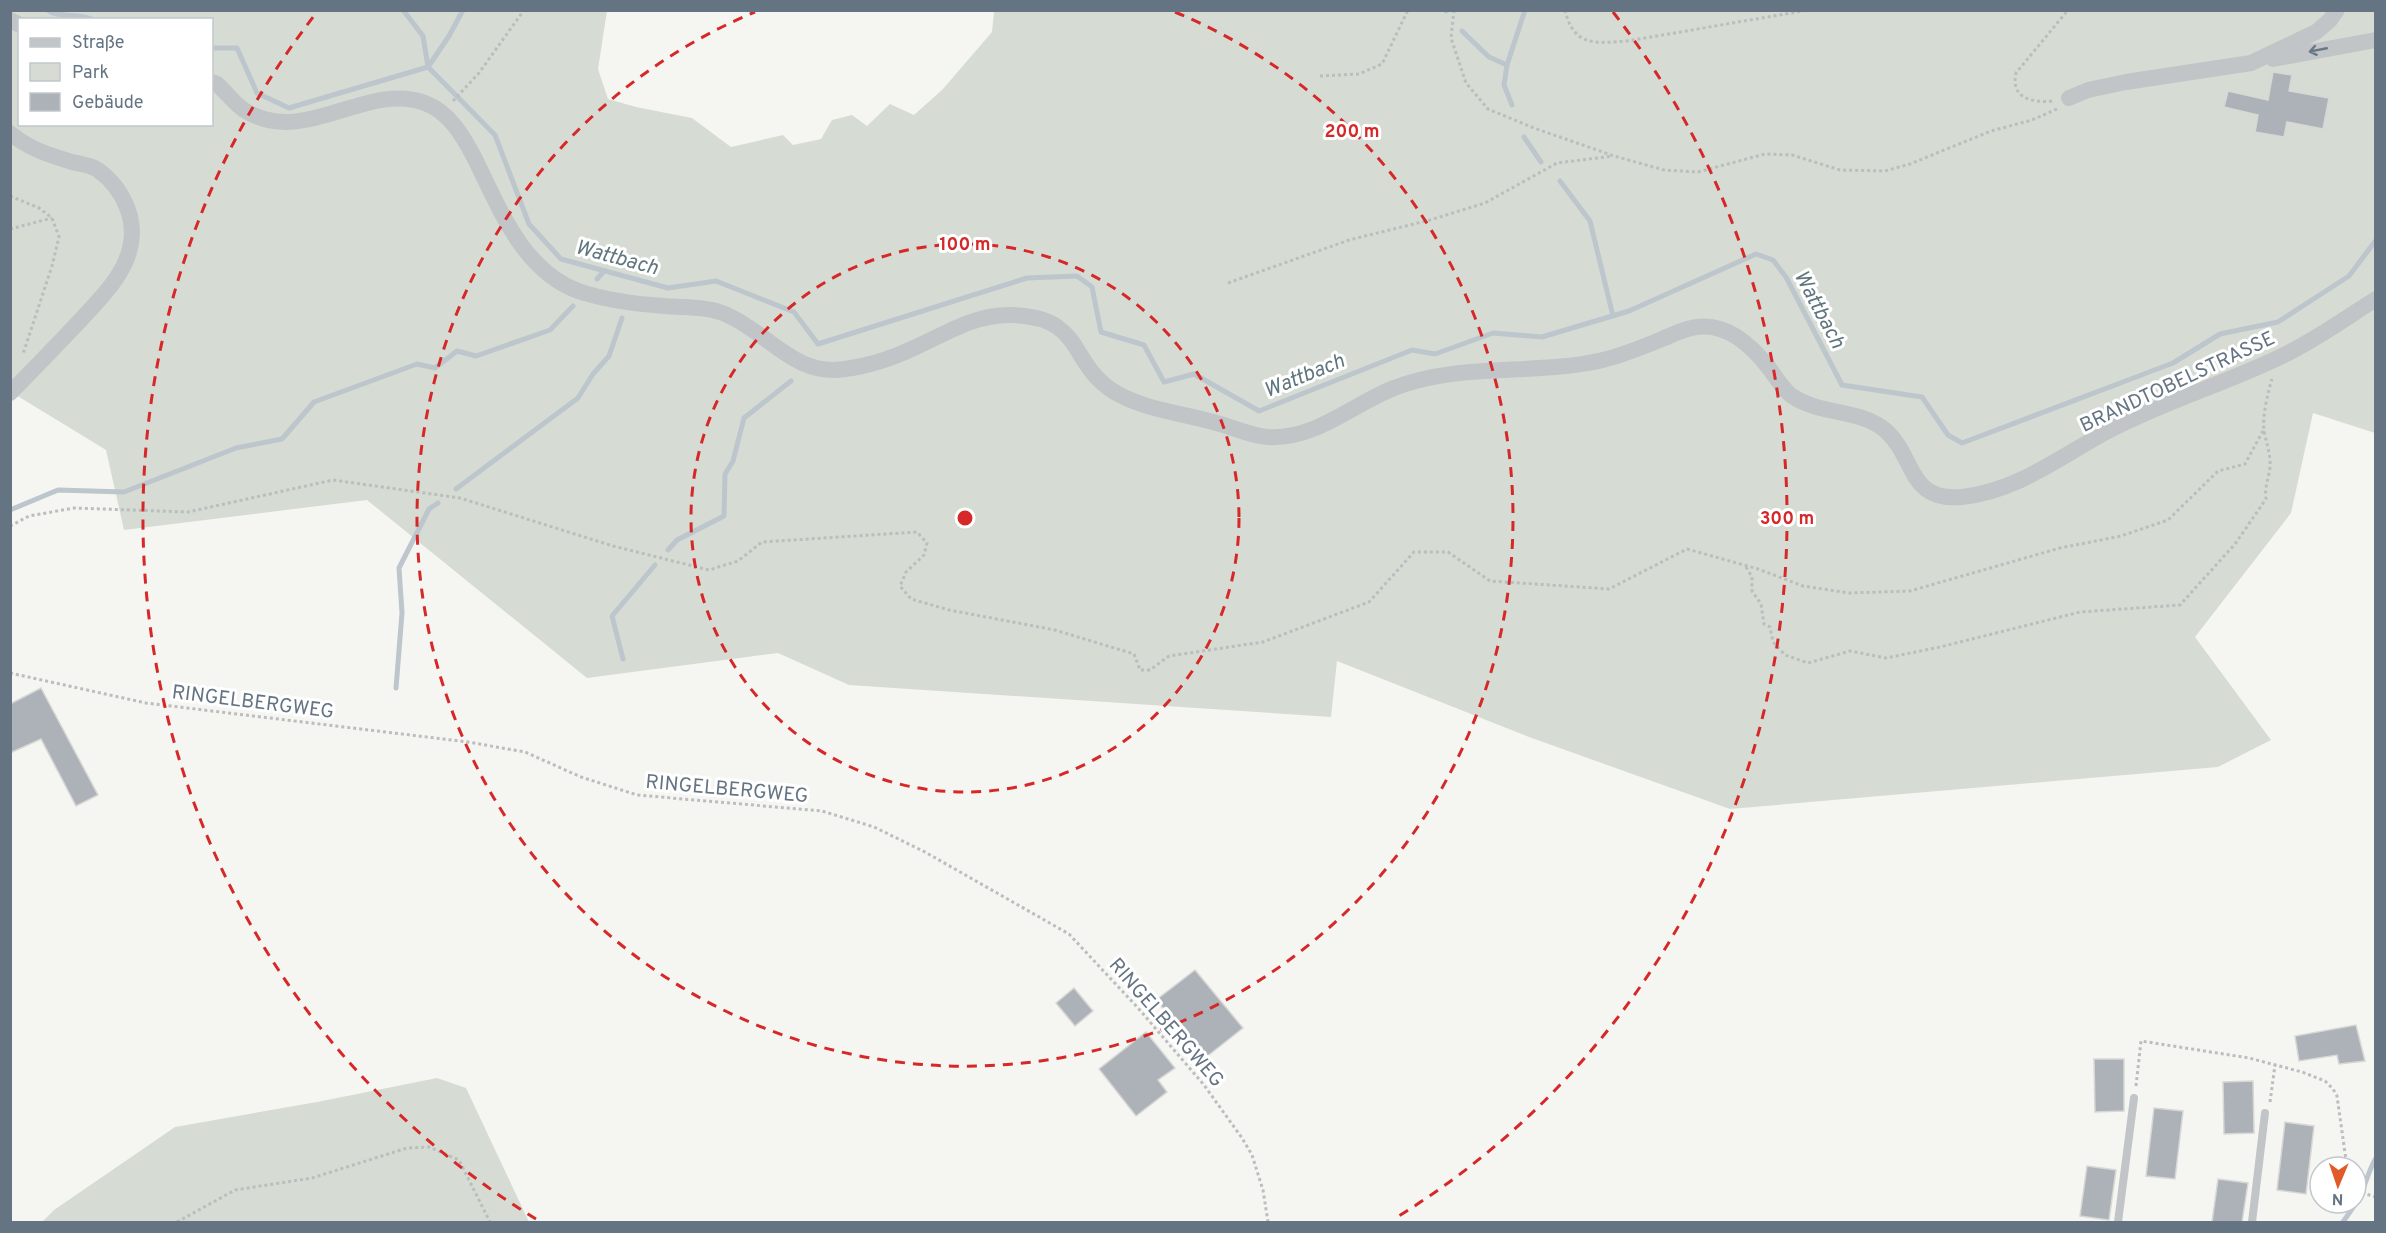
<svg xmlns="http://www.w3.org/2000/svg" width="2386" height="1233" font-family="Overpass,sans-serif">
<rect width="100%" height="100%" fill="#f5f6f2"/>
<g fill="#d6dcd3" fill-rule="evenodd">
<path d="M10,11H607L598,69L608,99L636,107L692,118L731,147L783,135L793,145L821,139L832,120L852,115L867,126L890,104L914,115L943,89L992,32L994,11H2375V433L2313,413L2291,513L2195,637L2271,740L2218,767L1730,809L1529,737L1337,661L1331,717L849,685L778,653L587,678L367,500L124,530L106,450L11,392ZM20,20H212V124H20Z"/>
<polygon points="437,1078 466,1088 529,1222 42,1222 54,1210 175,1127 317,1102"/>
</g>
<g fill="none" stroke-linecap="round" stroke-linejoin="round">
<g stroke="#bcc6cc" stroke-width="5">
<path d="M47,10C60,19 79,12 93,20"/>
<polyline points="403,10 423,36 428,67"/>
<polyline points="1445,10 1446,11"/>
<polyline points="1462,31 1489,57 1507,65"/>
<polyline points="212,48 237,48 257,93 289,108 428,67 495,135 529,224 561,259 668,288 716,281 794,312 818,344 1027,278 1077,276 1092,287 1101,332 1144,345 1164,382 1194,374 1259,411 1412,350 1435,354 1493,333 1542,337 1629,311 1756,254 1773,260 1786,277 1842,385 1922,397 1948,435 1962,443 2173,363 2220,334 2278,322 2349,276 2376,240"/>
<polyline points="428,67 449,36 463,10"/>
<polyline points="1512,105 1504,85 1507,65 1525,10"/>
<polyline points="1524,137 1541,162"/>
<polyline points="1560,181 1590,221 1613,316"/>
<polyline points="597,279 604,271"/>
<polyline points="456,489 578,398 593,374 609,356 622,318"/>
<polyline points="10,510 58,490 124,492 236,448 282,439 314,402 417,364 435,368 457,351 476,356 550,330 573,306"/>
<polyline points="668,550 677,540 724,516 725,474 733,461 744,418 791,381"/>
<polyline points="623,659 612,616 655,565"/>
<polyline points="396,688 402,613 399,568 429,509 438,503"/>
<path d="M2356,1203C2365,1189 2367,1173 2376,1158"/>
<polyline points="2343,1222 2356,1203"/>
</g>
</g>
<g fill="#acb2b8" stroke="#d7d7d5" stroke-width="1.5">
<polygon points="2273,72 2292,75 2289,91 2329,98 2323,129 2287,122 2284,137 2255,132 2258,115 2224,107 2228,91 2268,100"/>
<polygon points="41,688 98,795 76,806 41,739 10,753 10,704"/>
<polygon points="1195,970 1243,1028 1205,1058 1156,1000"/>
<polygon points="1074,988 1093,1011 1075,1026 1056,1003"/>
<polygon points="2356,1025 2365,1061 2339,1064 2337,1055 2299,1061 2295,1036"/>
<polygon points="1146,1032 1175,1068 1158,1080 1167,1092 1136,1116 1099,1069"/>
<polygon points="2094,1059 2124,1059 2124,1111 2095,1112"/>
<polygon points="2253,1081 2254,1133 2224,1134 2223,1082"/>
<polygon points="2154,1108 2183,1111 2175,1179 2146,1176"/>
<polygon points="2285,1122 2314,1126 2306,1194 2277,1190"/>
<polygon points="2087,1166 2116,1170 2109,1220 2080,1216"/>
<polygon points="2218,1179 2248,1183 2242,1222 2212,1222"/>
</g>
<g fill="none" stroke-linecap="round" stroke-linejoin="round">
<g stroke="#bbbdbf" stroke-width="3" stroke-dasharray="3 3" stroke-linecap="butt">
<polyline points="1454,10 1451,38 1466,83 1488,109 1534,128 1614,156 1664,170 1698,172 1765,154 1792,155 1840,170 1885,171 1910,164 1991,131 2032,120 2057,109"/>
<path d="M1565,10C1574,48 1596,43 1627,41L1809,10"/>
<polyline points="1320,76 1359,74 1382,64 1408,10"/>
<polyline points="453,101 479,73 524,10"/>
<path d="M2052,101C2032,103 2010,98 2016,73L2068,10"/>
<polyline points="10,196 39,208 52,218 59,237 52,266 23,354"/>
<polyline points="10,229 52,218"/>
<polyline points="1228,283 1349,240 1430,220 1485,203 1557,163 1613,156"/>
<polyline points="10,526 29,516 74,508 188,512 333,480 460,498 613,546 709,570 738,561 762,542 917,532 927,543 924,555 906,572 900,586 911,599 949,610 1055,630 1134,654 1140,670 1150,670 1169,656 1263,642 1369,602 1414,552 1448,552 1490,581 1609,589 1687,549 1758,569 1803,586 1849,593 1910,591 2060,548 2121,536 2168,520 2218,471 2245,464 2264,429"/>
<path d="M1746,567L1752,577V591L1761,604L1764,624L1770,627L1773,642L1785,655L1808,663L1850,651L1886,658L1940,647L2080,612L2180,605L2235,544L2266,499C2264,488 2269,478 2270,467C2271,454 2266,443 2264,430C2262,418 2268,391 2272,379"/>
<polyline points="10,673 146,703 468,742 525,752 581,777 637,795 822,811 874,827 925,852 1069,934 1138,1008 1204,1085 1242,1138 1252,1155 1263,1190 1268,1222"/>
<polyline points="2136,1086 2141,1041 2249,1058 2302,1072 2325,1081 2333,1089 2337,1096 2347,1167"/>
<polyline points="2270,1102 2275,1065"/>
<polyline points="2356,1191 2376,1197"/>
<polyline points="177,1222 235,1190 312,1178 407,1148 429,1147 459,1160 490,1222"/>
</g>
<g stroke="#c1c5c8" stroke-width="8">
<polyline points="2118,1222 2134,1098"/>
<polyline points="2252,1222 2265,1113"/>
</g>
<g stroke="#c1c5c8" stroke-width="16">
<polyline points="10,20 20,25"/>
<polyline points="2273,59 2376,40"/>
<path d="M212,82L217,84C226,92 235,104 244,110C305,148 365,81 425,103C449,112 463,136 474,157C499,207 522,270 578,291C605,300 635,304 664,306C684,308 706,306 725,314C768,332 794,377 845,369C869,366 895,357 916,347C947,333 974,315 1009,315C1085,316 1067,361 1113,391C1145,411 1185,413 1220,424C1235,428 1251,436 1268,437C1315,440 1353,404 1394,388C1461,362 1534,376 1603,360C1623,355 1643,347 1662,339C1672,335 1685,328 1697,327C1727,323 1752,346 1769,368C1776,377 1783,390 1792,396C1820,415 1860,409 1885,430C1916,457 1907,502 1962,497C2018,491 2061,456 2108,431C2163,402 2224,384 2280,357C2314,341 2344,319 2376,299"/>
<polyline points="2069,98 2088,90 2126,82 2251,63 2316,32 2330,20 2337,10"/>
<path d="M10,133C29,149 49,155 72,162C80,164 91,165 98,170C112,180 122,193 128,210C145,259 104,294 74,327C53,349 32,371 10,393"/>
</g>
</g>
<defs><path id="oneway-shaft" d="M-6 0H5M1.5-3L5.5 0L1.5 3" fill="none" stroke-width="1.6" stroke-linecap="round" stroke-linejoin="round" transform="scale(1.5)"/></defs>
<use stroke="#6a7886" href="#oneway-shaft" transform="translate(2318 50) rotate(169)"/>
<g fill="none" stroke="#d62828" stroke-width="3" stroke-dasharray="10 8">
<circle cx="965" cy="518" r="274"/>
<path d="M1175 12A548 548 0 1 1 755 12"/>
<path d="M536 1219A822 822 0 0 1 317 12M1613 12A822 822 0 0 1 1394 1219"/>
</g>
<g text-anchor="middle" stroke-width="6" stroke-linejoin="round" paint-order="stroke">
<g font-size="20" fill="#657483" stroke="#fff">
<text transform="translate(2177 381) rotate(-25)" y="7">BRANDTOBELSTRASSE</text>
<text transform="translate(253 701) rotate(7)" y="7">RINGELBERGWEG</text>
<text transform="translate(727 788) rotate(5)" y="7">RINGELBERGWEG</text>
<text transform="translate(1167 1022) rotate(49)" y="7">RINGELBERGWEG</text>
</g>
<g font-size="21" font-style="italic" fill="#60767f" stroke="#fff">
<text transform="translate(617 257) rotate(15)" y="7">Wattbach</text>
<text transform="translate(1820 309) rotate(62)" y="7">Wattbach</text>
<text transform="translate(1304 375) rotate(-22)" y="7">Wattbach</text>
</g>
</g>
<circle cx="965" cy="518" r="9" fill="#d62828" stroke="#fff" stroke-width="3"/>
<g font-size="18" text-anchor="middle" font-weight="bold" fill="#d62828" stroke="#fff" stroke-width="6" stroke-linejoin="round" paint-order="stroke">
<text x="1352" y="137">200 m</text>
<text x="965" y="250">100 m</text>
<text x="1787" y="524">300 m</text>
</g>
<rect width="2386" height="1233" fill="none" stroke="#657483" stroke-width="24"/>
<rect x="18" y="18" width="195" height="108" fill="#ffffff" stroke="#c1c7cd" stroke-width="1.5"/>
<rect x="30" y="38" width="30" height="9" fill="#c1c5c8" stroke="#c1c7cd" stroke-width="1.5"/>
<text x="72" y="48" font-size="18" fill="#657483">Straße</text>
<rect x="30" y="63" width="30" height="18" fill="#d6dcd3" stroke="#c1c7cd" stroke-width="1.5"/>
<text x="72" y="78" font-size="18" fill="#657483">Park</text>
<rect x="30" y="93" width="30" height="18" fill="#acb2b8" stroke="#c1c7cd" stroke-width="1.5"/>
<text x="72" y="108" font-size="18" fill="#657483">Gebäude</text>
<g transform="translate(2338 1185) rotate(182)"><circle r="28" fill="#ffffff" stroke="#c1c7cd" stroke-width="1.5"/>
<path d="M0-4.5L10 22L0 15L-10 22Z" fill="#e05b27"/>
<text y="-9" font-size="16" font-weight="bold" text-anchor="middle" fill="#657483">N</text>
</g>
</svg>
